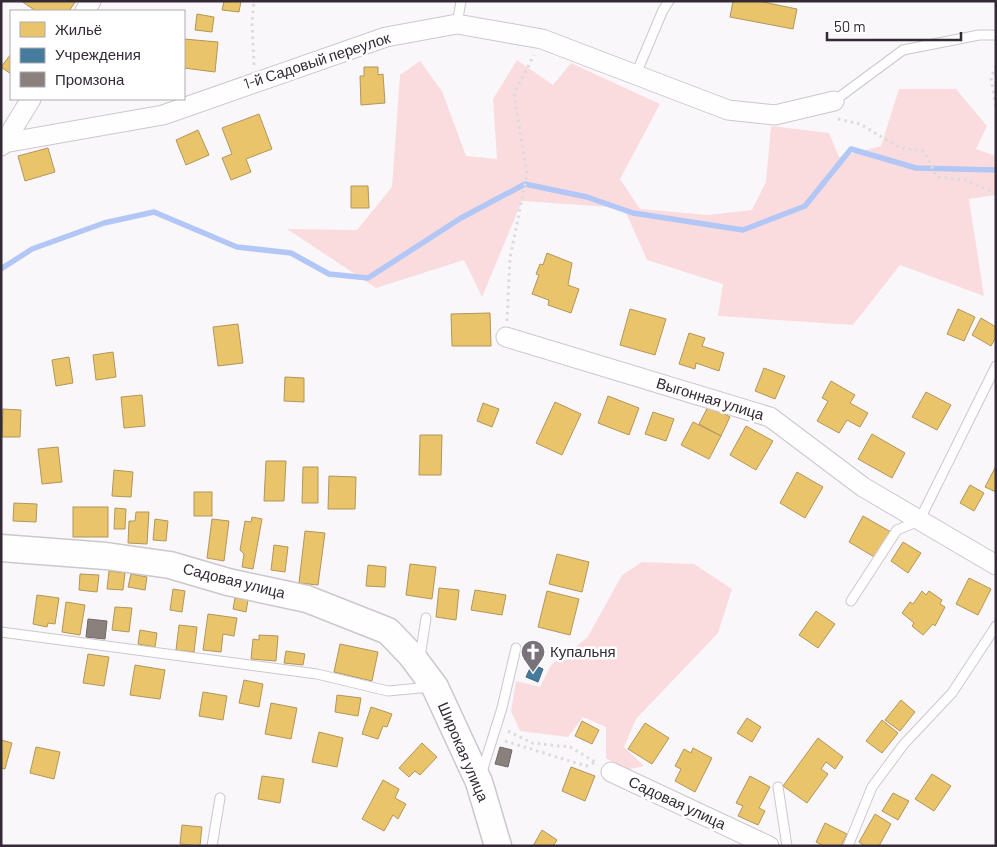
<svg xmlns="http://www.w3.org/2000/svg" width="997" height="847" font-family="Barlow,sans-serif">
<rect width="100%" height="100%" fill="#faf7fb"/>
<g fill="#fbdcde">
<polygon points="517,60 553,85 571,63 660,104 620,179 640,209 708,215 752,210 766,182 771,126 829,133 839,157 881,146 899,89 956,89 987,126 976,149 996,156 996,195 969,199 984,296 900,265 853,325 718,316 723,284 647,260 624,208 522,201 482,297 464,260 376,288 287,229 357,230 392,187 400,75 420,61 442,91 466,156 497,159 493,99"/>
<polygon points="642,562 694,564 732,589 718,633 636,719 624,747 644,766 626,770 606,758 606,727 583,717 568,737 520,731 511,711 516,681 540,687 551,665 587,638 622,575"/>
</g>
<g fill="#e9c46a" stroke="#b2965a">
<polygon points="21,1 76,1 69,11 36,11"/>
<polygon points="224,1 241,1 239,12 222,10"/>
<polygon points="733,1 758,1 797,9 793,29 730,17"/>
<polygon points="197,14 214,17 212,32 195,30"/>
<polygon points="184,39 218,42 215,72 184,68"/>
<polygon points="11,54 11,74 1,67"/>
<polygon points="364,67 378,67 378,75 383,74 385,103 361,105 360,76 364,76"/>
<polygon points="259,114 272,149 246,159 251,172 231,180 222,158 232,154 222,128"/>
<polygon points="198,130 209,155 186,165 176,140"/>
<polygon points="48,148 55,172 25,181 18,156"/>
<polygon points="351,186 368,186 369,208 351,208"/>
<polygon points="547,253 572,263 568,285 579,289 571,313 548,305 549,300 532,294 539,275 536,274 540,264 543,265"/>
<polygon points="630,309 666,319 655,355 620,345"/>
<polygon points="958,309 975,317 964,341 947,334"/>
<polygon points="490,313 491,346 452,346 451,314"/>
<polygon points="981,318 996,327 996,337 991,346 972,335"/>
<polygon points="238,324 243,363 218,366 213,327"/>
<polygon points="689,333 705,338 702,346 724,353 719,371 696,363 695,369 679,364"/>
<polygon points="113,352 116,377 96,380 93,355"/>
<polygon points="69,357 73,383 56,386 52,360"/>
<polygon points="764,368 785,376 775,399 755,391"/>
<polygon points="285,377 304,378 304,402 284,401"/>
<polygon points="831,381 855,395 850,403 868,413 860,427 847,420 839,433 817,421 828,401 822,398"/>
<polygon points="926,392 951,405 937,430 912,417"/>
<polygon points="142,395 145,426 124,428 121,397"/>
<polygon points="608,396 639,408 629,435 598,423"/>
<polygon points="555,402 581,414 562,455 536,443"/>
<polygon points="483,403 499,409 492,427 477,421"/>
<polygon points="709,405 730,417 721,436 699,424"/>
<polygon points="3,409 21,410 20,437 2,437"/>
<polygon points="653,412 674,419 666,441 645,434"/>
<polygon points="693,422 721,436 709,459 681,445"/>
<polygon points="746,426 773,441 756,470 730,455"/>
<polygon points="872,434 905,453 892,478 858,459"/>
<polygon points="420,435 442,435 441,475 419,475"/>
<polygon points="58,447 62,482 42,484 38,449"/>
<polygon points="266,461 286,461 284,501 264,501"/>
<polygon points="996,466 996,492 985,487"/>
<polygon points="303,467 318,467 318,503 302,503"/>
<polygon points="114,470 133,472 131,497 112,496"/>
<polygon points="797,472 823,487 805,518 780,503"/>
<polygon points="329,476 356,477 355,509 328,509"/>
<polygon points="970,485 984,493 974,511 960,503"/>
<rect x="194" y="492" width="18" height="24"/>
<polygon points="14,503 37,504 36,522 13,521"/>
<rect x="73" y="507" width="35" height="30"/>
<polygon points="115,508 126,509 125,529 114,529"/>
<polygon points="136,512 149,512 147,544 128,543 129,521 135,521"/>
<polygon points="863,516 891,532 876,558 849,542"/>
<polygon points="252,517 262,519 253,569 242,567 244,554 240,550 245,521 251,522"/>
<polygon points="155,519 168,521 166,541 153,540"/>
<polygon points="212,519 229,521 224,561 207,558"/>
<polygon points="305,531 325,533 318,585 299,583"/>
<polygon points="903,542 921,553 908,573 891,561"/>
<polygon points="274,545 288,547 285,572 271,570"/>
<polygon points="557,554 589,562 582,592 549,584"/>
<polygon points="410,564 436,567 432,599 406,595"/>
<polygon points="368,565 386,567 385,587 366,586"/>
<polygon points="109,571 125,573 123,590 107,589"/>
<polygon points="80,574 99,575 97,592 79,590"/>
<polygon points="131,574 147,577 145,590 128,587"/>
<polygon points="969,578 991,589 978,615 956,604"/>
<polygon points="439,588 459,590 456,620 436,617"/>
<polygon points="173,589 185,591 182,612 170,610"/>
<polygon points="475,590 506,595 502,615 471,610"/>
<polygon points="547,591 579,599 570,635 538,627"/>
<polygon points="922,591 926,595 929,591 942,600 940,604 945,607 935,626 933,624 923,635 912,626 914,623 902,613 910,602 913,604"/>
<polygon points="37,595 59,598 55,624 48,623 47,627 33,624"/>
<polygon points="235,598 248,600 246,612 233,609"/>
<polygon points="66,602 85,605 80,635 62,632"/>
<polygon points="115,607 132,608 129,632 112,630"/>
<polygon points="816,611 835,624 818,648 799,635"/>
<polygon points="208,614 237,618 234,636 223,634 221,652 203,650"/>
<polygon points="179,625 197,627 194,652 176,650"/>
<polygon points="140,630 157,633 155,647 138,644"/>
<polygon points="259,635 278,636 276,661 251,659 253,639 259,640"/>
<polygon points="340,644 378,652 372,681 334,672"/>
<polygon points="286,651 305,654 303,665 284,663"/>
<polygon points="88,654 109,657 104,686 83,683"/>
<polygon points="135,665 165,670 160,699 130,695"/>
<polygon points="244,680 263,684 259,707 239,703"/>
<polygon points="203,692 227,696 223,720 199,716"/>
<polygon points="337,695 361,698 358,716 335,712"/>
<polygon points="901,700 915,712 900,731 885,720"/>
<polygon points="271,703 297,708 291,739 265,734"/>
<polygon points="371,707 392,714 387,727 383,726 378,739 362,734"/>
<polygon points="747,718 761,727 752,742 737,733"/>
<polygon points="882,720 898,733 882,753 866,741"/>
<polygon points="582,721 599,730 592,744 575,736"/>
<polygon points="645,723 669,738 652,764 628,749"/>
<polygon points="319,732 343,738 337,767 312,762"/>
<polygon points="818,738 843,757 835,769 826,762 821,769 828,774 807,803 783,786"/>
<polygon points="1,740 12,743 5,769 1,768"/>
<polygon points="422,743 437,757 420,775 415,771 409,777 399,768"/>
<polygon points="36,747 60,752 54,779 30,773"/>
<polygon points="693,748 712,758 695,792 675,781 681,769 675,766 684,749 691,753"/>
<polygon points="571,767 595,776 585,801 562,791"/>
<polygon points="932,774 951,786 934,811 915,799"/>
<polygon points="262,776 284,779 280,803 258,799"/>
<polygon points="750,776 770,787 759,808 765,811 758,825 738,816 743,806 736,803"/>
<polygon points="383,780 399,789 395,798 406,804 398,819 393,815 384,831 362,819"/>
<polygon points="893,793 909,801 898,820 882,811"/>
<polygon points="875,814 891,824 879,846 865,846 859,842"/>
<polygon points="825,823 847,834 841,846 824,846 816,842"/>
<polygon points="182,825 202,827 200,846 180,844"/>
<polygon points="542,830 557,840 553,846 533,846"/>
</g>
<polygon fill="#457b9d" stroke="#40637e" points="532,664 543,669 538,682 526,677"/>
<g fill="#8a817c" stroke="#706767">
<polygon points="88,619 107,621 105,639 86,637"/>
<polygon points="500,747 512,750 508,767 495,764"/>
</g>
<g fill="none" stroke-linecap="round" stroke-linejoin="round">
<polyline stroke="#b2c7f6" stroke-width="5.5" points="1,269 32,249 104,223 154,212 237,247 291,253 329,274 368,278 461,218 525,184 587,197 633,213 743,230 805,206 851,149 916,168 996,170"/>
<defs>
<g id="lane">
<polyline points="457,24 461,1"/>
<polyline points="636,74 663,10 669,1"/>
<polyline points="834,101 903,50 979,35 996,35"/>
<polyline points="851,601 897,530 919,521 996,366"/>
<polyline points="1,632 317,674 388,691 431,687"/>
<polyline points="420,657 426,618"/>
<polyline points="481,775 502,708 516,648"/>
<polyline points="778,787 787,846"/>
<polyline points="212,846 220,798"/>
<polyline points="848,846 872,787 904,744 952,693 996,626"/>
</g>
<g id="street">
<polyline points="85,11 91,1"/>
<polyline points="4,143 31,99"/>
<polyline points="1,146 4,143 163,115 386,37 457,24 542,39 728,110 775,115 834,101"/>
<polyline points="506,337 770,417 863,487 996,565"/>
<polyline points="611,772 769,846"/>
</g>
<polyline id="secondary" points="1,548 106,556 170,565 228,582 307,599 388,631 411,655 435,687 479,782 498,846"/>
</defs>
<use href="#lane" stroke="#ccc7ce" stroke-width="11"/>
<use href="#street" stroke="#ccc7ce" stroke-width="21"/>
<use href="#secondary" stroke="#ccc7ce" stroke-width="29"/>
<g stroke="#dcdbdc" stroke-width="3" stroke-dasharray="2.5 4" stroke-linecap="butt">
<polyline points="254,65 252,23 254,1"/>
<polyline points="996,66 991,78 996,108"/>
<polyline points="838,119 860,124 900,148 924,151 937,177 965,180 996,193"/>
<polyline points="507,321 510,258 527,174 514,94 534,55"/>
<polyline points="508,731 532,743 570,747 597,763"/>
<polyline points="505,741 586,766 596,762"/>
</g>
<use href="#lane" stroke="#fefefe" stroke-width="9"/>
<use href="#street" stroke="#fefefe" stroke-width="19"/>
<use href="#secondary" stroke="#fefefe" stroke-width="26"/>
</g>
<defs>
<symbol id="church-pin" viewBox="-11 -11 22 30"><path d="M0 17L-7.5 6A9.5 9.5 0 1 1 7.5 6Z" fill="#79727a" stroke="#fff"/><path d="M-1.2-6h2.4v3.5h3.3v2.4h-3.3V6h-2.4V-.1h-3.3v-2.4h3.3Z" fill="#fff"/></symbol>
</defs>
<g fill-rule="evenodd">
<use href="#church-pin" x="519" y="638" width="28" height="38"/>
</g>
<g text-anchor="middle" stroke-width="5" stroke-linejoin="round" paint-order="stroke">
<g font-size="15" fill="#332a35" stroke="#fff">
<text transform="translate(317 61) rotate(-18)" y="5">1-й Садовый переулок</text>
<text transform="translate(710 399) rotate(17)" y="5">Выгонная улица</text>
<text transform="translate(234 581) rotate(14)" y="5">Садовая улица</text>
<text transform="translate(463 752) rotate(67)" y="5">Широкая улица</text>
<text transform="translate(677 803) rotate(25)" y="5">Садовая улица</text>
</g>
<g font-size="15" fill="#332a35" stroke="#fff" text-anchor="start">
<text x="550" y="657">Купальня</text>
</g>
</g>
<rect width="997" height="847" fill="none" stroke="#332a35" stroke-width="5"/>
<rect x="10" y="10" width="175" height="90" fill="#ffffff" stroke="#adaaae"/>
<rect x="20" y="22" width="25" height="15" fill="#e9c46a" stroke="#adaaae"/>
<text x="55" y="35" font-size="15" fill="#332a35">Жильё</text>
<rect x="20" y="48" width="25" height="15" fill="#457b9d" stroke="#adaaae"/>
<text x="55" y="60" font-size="15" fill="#332a35">Учреждения</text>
<rect x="20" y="72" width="25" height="15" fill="#8a817c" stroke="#adaaae"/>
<text x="55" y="85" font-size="15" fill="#332a35">Промзона</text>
<path d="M827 32v8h134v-8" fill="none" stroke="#332a35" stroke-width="2.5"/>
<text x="834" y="32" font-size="15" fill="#332a35" stroke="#ffffff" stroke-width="4" paint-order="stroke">50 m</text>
</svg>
